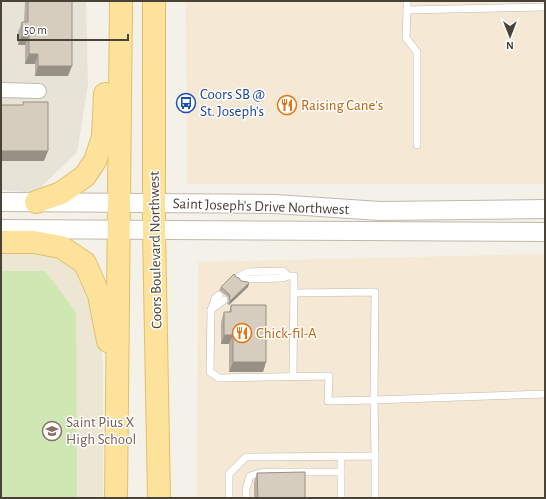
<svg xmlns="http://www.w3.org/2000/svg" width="546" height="499" font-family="'Alegreya Sans',sans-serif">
<rect width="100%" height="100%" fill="#f4f1e9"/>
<polygon fill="#e8e3d7" points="1,1 86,1 88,85 77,152 35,193 1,190"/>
<g fill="#f5e8d5">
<polygon points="186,1 545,1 545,184 187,184"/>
<polygon points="545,254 545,498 197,498 198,262"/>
</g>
<polygon fill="#ede6d3" points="1,248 43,248 81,270 99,335 103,363 103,498 1,498"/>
<polygon fill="#cfe8b3" points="1,271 45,271 76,312 77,498 1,498"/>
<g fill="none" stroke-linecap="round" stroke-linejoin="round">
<defs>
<g id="service">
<polyline points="407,1 407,10 545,7"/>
<polyline points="407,10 406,38 417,52 417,145"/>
<polyline points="238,277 248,272 283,271 288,276 294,276 293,376"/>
<polyline points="243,281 250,279 283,278 288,276"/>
<polyline points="224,300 211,310 210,372 219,378 329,376 328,401 374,400 375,292 294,293"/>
<polyline points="211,310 215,298 219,295"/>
<polyline points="341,456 341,498"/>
<polyline points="375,456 374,400 545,394"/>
<polyline points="229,498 229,474 246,457 375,456 375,498"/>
<polyline points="246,498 246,489 250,476 264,472 341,472"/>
</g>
<polyline id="minor" points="1,90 39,91"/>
<g id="tertiary">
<polyline points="1,202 275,204 380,211 545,209"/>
<polyline points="1,229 545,232"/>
</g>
<g id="primary">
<polyline points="154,1 154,229 159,498"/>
<polyline points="36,202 61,193 85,176 95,161 103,137 105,94"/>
<polyline points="1,242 34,242 61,247 85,263 99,295 108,341"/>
<polyline points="116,498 121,1"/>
</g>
</defs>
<use href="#service" stroke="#c0b9ab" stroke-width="8"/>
<use href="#minor" stroke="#c0b9ab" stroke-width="16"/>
<use href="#tertiary" stroke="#c0b9ab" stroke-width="20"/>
<use href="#primary" stroke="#e2c069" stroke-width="24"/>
<use href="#service" stroke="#fff" stroke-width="7"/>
<use href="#minor" stroke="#fff" stroke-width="14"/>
<use href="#tertiary" stroke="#fff" stroke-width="18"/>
<use href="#primary" stroke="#fce29a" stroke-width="22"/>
</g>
<g fill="#b8b0a3">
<polygon points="25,1 72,1 68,76 35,76 35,64 25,64 25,45 18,45 18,32 22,22 24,22"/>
<polygon points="236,277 241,281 249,283 248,287 229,305 227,304 229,300 228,297 219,290 221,287"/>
<polygon points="231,305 266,362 263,372 229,372 229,344 221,344 221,322 224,312 229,312"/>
<polygon points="257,473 305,498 254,498 254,482"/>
</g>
<g fill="#969085">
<polygon points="22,35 29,35 25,45 18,45"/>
<polygon points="29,54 38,54 35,64 25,64"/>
<polygon points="38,66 72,66 68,76 35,76"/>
<polygon points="1,151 48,151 44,161 1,161"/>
<polygon points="249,283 248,287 229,305 230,301"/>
<polygon points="224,335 233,335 229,344 221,344"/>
<polygon points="233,362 266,362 263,372 229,372"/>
</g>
<g fill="#d6cdbe" stroke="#969085">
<polygon points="28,1 72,1 72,66 38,66 38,54 29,54 29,35 22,35 22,22 28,22"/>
<polygon points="23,102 48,102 48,151 1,151 1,105 23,105"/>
<polygon points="234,274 236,277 239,278 241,281 248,282 249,283 230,301 229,300 230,296 229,294 221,287"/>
<polygon points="231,305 266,305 266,362 233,362 233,335 224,335 224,312 231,312"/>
<polygon points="305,472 305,498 258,498 257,473"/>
</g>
<defs>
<symbol id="bus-ring" viewBox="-11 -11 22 22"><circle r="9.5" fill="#fff" stroke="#1a4fb4" stroke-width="1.5"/><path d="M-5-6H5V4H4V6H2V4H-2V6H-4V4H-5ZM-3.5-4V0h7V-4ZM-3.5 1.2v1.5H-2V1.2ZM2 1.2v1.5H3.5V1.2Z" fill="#1a4fb4"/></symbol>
<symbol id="restaurant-ring" viewBox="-11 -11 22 22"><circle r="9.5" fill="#fff" stroke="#e8710a" stroke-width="1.5"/><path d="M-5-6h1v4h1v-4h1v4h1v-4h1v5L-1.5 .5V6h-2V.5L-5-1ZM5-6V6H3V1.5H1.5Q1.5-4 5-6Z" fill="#e8710a"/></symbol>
<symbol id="school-ring" viewBox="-11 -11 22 22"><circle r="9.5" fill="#fff" stroke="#8d6e63" stroke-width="1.5"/><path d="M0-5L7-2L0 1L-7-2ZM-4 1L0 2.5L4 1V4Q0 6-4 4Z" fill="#8d6e63"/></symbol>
</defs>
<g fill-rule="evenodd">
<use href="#bus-ring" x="175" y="92" width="22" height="22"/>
<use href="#restaurant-ring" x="276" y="94" width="22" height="22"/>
<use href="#restaurant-ring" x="231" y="322" width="22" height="22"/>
<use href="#school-ring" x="41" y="420" width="22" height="22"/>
</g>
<g text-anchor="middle" stroke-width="3" stroke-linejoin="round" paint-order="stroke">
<g font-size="15" fill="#164399" stroke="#fff" text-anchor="start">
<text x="200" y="99">Coors SB @<tspan x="200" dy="17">St. Joseph's</tspan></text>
</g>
<g font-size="15" fill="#c56008" stroke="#fff" text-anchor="start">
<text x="301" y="110">Raising Cane's</text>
<text x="256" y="338">Chick-fil-A</text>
</g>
<g font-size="15" fill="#484237" stroke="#fff">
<text transform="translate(261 206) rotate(2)" y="5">Saint Joseph's Drive Northwest</text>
<text transform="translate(155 250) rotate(-91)" y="5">Coors Boulevard Northwest</text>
</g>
<g font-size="15" fill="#785e54" stroke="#fff" text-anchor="start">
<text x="66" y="427">Saint Pius X<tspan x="66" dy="17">High School</tspan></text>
</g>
</g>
<rect width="546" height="499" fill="none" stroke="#484237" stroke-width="4"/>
<g transform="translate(510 36) rotate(180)" stroke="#ffffff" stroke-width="3" paint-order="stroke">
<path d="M0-3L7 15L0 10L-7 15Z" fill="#484237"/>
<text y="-6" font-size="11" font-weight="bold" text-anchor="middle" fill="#484237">N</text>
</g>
<path d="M18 34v6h110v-6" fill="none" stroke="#484237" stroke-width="2"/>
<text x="24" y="34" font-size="12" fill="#484237" stroke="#ffffff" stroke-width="3" paint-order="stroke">50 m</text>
</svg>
